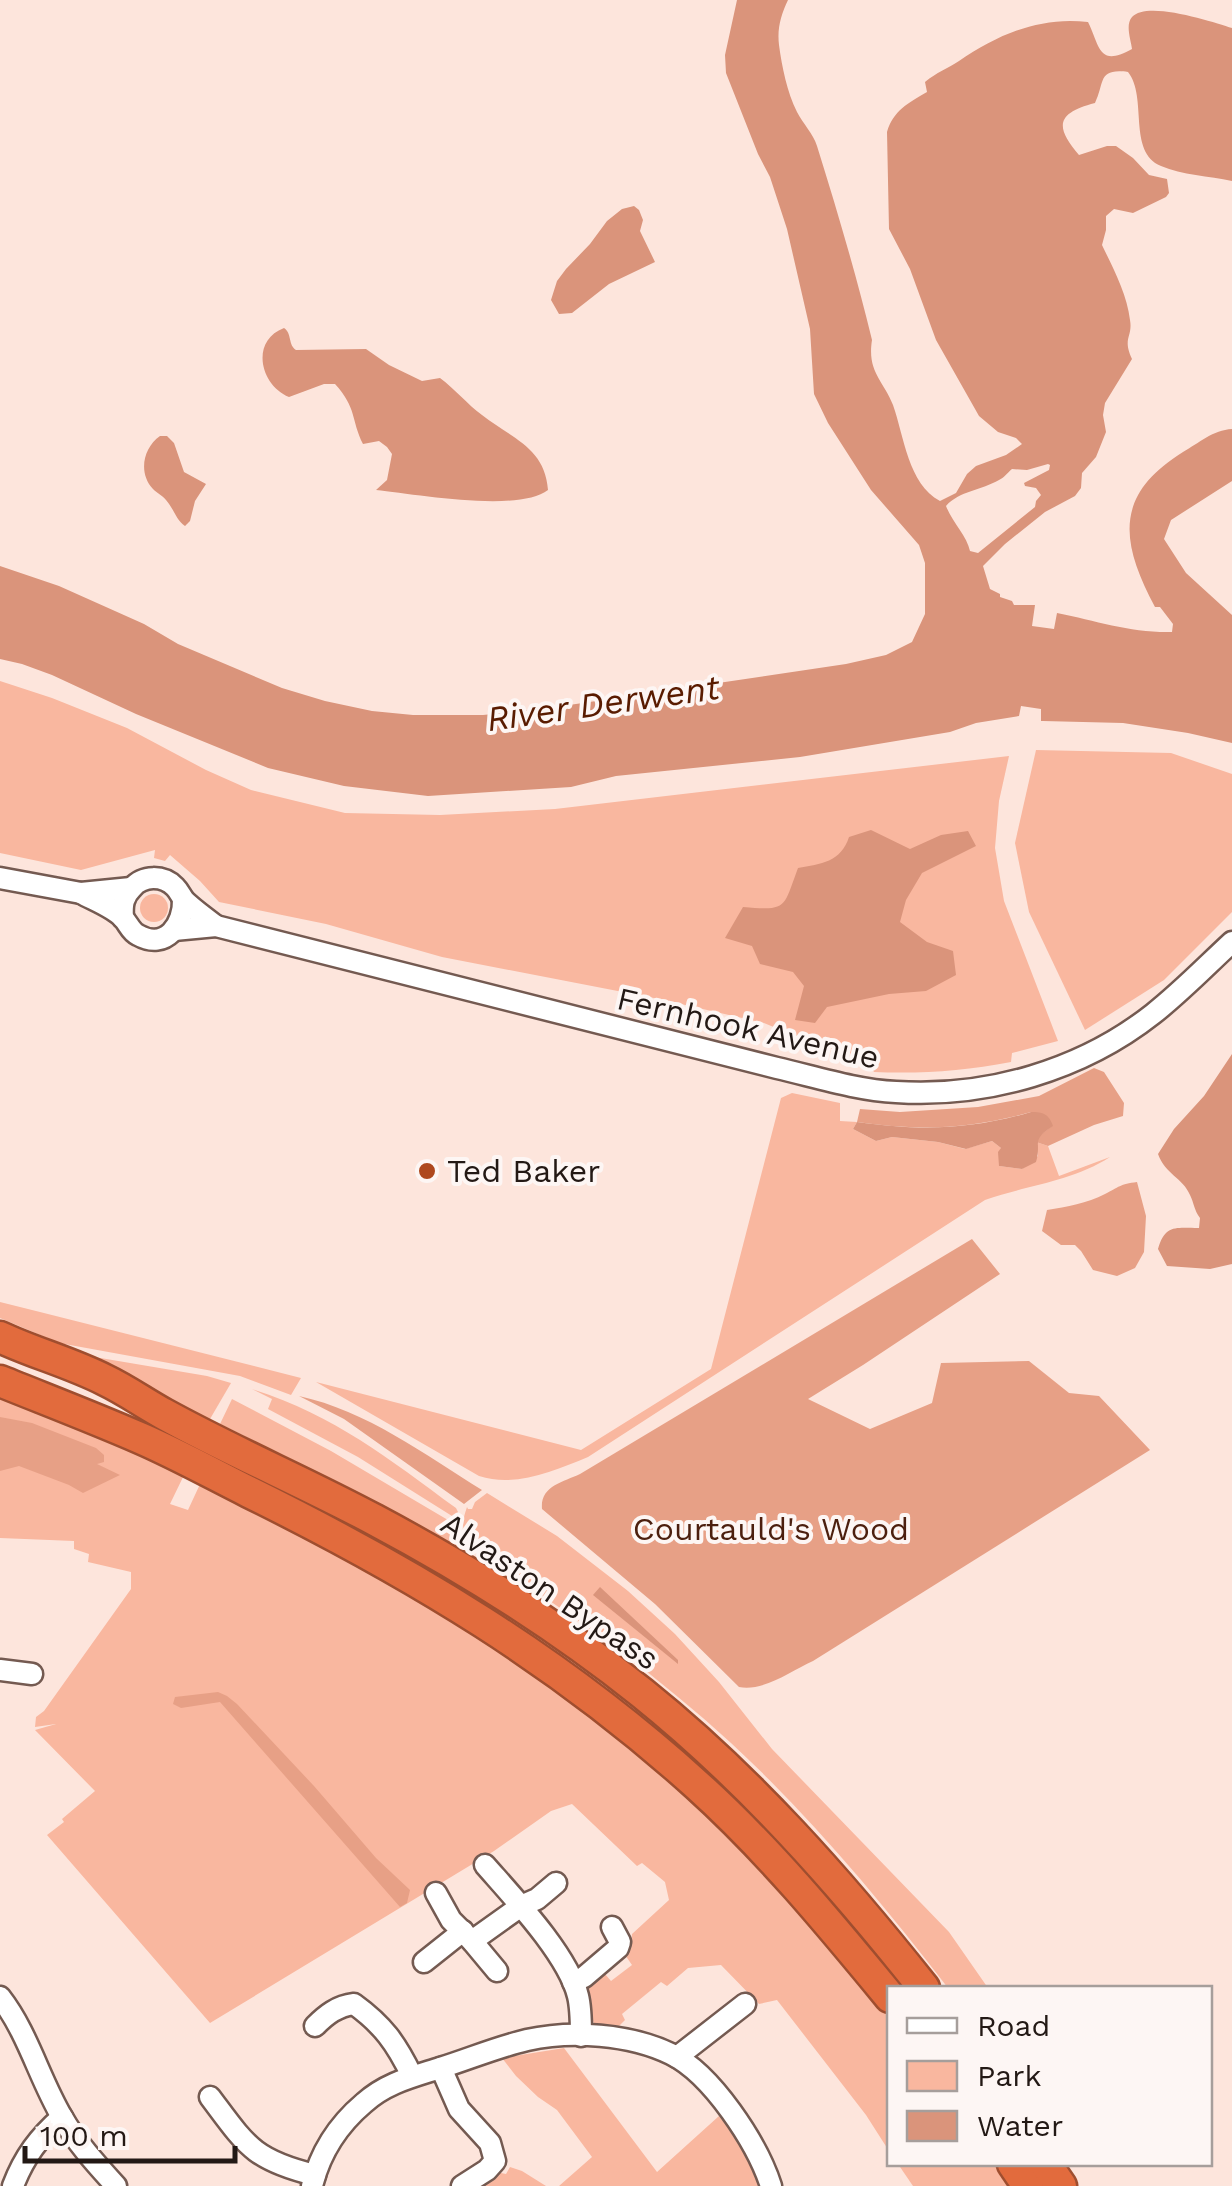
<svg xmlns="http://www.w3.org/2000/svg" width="1232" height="2186" font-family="'Work Sans',sans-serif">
<rect width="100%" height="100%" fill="#fde5dc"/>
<g fill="#f9b79f">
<path d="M0,681L52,698L127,728L206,770L251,790L345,813L440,815L555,809L1009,756L999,801L995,848L1004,901L1058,1041L1012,1053L1011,1062C964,1071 921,1074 874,1072L865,1057L819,1046L764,1023L659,999L442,957L326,924L219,902L200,881L170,855L165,861L154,858L155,850L81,870L0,853Z"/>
<polygon points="1036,750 1171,753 1232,774 1232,912 1164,980 1085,1030 1029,912 1015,843"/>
<circle cx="154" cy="908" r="14"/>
<path d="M792,1093L840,1103V1121L857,1122L853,1129L876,1141L892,1137L938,1142L965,1149L992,1141L1001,1148L999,1166L1022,1169L1038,1156L1036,1142L1048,1146L1059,1176L1110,1157C1071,1182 1027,1185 985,1200L588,1457C554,1471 515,1488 479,1476L316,1382L581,1450L711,1369L781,1098Z"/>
<polygon points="0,1302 36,1311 301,1378 291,1395 240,1376 59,1343 0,1318"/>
<polygon points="59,1351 207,1376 231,1383 210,1419"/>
<path d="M252,1389C334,1415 388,1458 456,1508L458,1512L457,1516H452L358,1457L268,1409L272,1399Z"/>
<polygon points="0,1394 185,1473 170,1504 188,1510 201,1482 496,1640 699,1800 820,1932 889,2018 889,2151 866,2115 777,2000 759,2004 721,1965 688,1968 667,1986 661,1982 622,2014 625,2020 617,2028 594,2023 591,2017 588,1989 605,1974 611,1981 632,1965 623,1952 631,1946 632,1934 669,1900 665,1882 642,1863 637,1866 572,1804 551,1811 494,1851 210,2023 47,1835 64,1822 62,1819 95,1791 35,1730 56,1724 35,1727 36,1717 44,1711 131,1589 131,1572 88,1562 89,1554 74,1549 74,1541 0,1538"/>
<polygon points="232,1399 331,1451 453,1523 465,1553 347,1487 220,1424"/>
<path d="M487,1493L557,1536L628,1591L675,1634L719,1682L772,1749L949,1932L988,1988H948C881,1901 811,1817 731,1743C654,1672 569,1612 481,1555C463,1539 459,1529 467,1507L468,1509H472L475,1502Z"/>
<polygon points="564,2048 657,2172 719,2116 747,2150 760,2186 559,2186 592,2157 557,2110 538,2097 516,2076 502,2058"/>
<polygon points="898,2164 1000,2164 1015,2186 913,2186"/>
<polygon points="510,2167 522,2171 546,2186 478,2186 496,2172 506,2174"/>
</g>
<g fill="#e7a086">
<path d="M1094,1068L1104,1072L1124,1103L1123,1116L1094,1125L1048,1146L1036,1142L1039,1136L1052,1126L1031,1112C970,1129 920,1131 857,1122L860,1109L900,1112L978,1107L1039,1096Z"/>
<path d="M1137,1182L1146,1216L1144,1252L1135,1268L1117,1276L1093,1270L1081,1251L1075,1245H1061L1042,1231L1047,1210C1067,1207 1087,1203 1105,1194C1119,1187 1120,1184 1137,1182Z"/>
<path d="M972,1239L1000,1274L863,1365L808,1399L870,1429L932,1403L941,1363L1029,1361L1069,1393L1099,1396L1150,1450L813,1661C791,1671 763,1692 739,1687L655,1604L542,1509C540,1486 563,1482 580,1474Z"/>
<path d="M299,1396C367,1411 424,1454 482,1490L464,1504L344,1419Z"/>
<polygon points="0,1417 32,1423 96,1448 104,1455 104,1462 97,1464 120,1475 83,1493 69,1485 19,1466 0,1471"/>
<polygon points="218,1692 227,1696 237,1704 314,1786 376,1858 410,1890 407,1903 400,1907 220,1702 181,1708 173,1704 175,1697"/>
</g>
<g fill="#da947b" fill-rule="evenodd">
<path d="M737,0H788C781,15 777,28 779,45C782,67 787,92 797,112C803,124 813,133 817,146C837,210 856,274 872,340C867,372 883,380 893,405C904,436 908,484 940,501L956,493L967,474L976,466L1006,455L1022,444L1016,438L998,432L979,416L936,340L910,269L889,229L887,132C893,111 908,103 927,92L925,82C937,72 947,69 959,61C997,35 1040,16 1088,22C1100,46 1098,68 1132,49C1131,40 1125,25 1132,17C1147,0 1213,22 1232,28V181C1209,176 1182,175 1161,166C1127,152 1148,97 1128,72C1097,68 1105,83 1095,103C1057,113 1054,126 1079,155L1107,146H1116L1133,158L1149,175L1167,179L1169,193L1166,197L1133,213L1114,209L1106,216V230L1102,245C1113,268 1127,294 1130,320C1133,337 1122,338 1132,359L1105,403L1103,415L1106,432L1096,457L1082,473L1081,488L1075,496L1045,512L1005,544L983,566L990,589L1000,594V597L1012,601L1014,605H1035L1032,626L1054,629L1057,613C1097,621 1131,633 1172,632L1173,624L1160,607H1155C1120,541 1114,495 1183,452C1199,443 1213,430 1232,429V481L1171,520L1164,539L1186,573L1232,615V743L1188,733L1123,723L1043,721H1041V709L1021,706L1019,716L976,723L950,732L800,757L616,776L571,787L428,796L344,786L268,768L136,714L52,675L22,664L0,659V566L59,586L144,624L178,644L282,688L325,701L372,711L413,715H483L542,709L846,664L886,655L912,642L925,614V563L919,545L871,490L828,423L814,394L810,329L787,229L770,177L758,154L726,73L725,55ZM1048,464L1050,465L1049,470L1024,483L1025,486L1036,488L1041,495L1036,501L1035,507L978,553L970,551C967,536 952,522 946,506C959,491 982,490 999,480C1004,478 1007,473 1012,469L1027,470Z"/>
<polygon points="634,206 639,210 643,220 640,231 655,262 609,284 572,313 559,314 551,300 557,281 566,269 590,244 607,221 622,209"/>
<path d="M284,328C292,333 288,345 296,350L366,349L389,365L422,381L440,378C455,389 467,404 482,415C511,438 545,447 548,490C518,513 415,494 376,490L387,480L392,454L387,447L379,441L363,444C351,420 357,408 335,384H324L289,397C260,385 250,341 284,328Z"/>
<path d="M160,436H167L174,443L184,472L206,484L195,501L190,521L185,526C176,520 174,509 166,500C162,495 157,493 153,489C138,473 143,448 160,436Z"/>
<path d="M871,830L910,849L941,835L968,831L976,846L922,873L906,900L900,922L927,942L953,951L956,975L926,991L889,994L827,1007L815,1023L795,1020L804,986L793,972L760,964L752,946L725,938L743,907C788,911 783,908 798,868C821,864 841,862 849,837Z"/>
<path d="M1232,1054V1264L1210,1269L1167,1266L1158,1249C1165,1224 1176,1228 1199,1228L1200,1218C1194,1210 1194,1203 1190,1195C1183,1178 1165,1174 1158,1154L1174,1129L1204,1096Z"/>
<path d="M1031,1112C1043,1112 1049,1114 1053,1126C1030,1141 1042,1142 1036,1162L1022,1169L999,1166L998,1152L1001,1148L992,1141L966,1149L938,1142L892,1137L876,1141L853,1129L857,1122C920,1131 970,1130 1031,1112Z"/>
<polygon points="600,1587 678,1660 678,1664 593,1595"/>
</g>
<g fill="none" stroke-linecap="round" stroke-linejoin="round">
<defs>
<g id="minor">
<polyline points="0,878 81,893 131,888"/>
<path d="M81,893C93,900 113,907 123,918C129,924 130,931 138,935C166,951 184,924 183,899"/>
<path d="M123,918C122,905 123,897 132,888C143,875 163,875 175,887C179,891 181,896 184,900C193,909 206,918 216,926"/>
<path d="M174,930L216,926L777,1068C816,1077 856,1090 896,1092C987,1098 1082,1070 1153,1014C1181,992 1206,966 1232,942"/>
<polyline points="0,1670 32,1674"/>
<path d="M485,1865C513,1897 568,1955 578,1996C581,2008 581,2023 581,2036"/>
<polyline points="436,1893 451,1920 472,1941 497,1971"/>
<polyline points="472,1941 521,1906 537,1899 556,1883"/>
<polyline points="424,1962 463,1931"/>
<polyline points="573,1982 584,1977 618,1948 620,1942 612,1927"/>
<path d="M0,1997C28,2033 39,2078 62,2117C76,2142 96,2164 116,2186"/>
<path d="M315,2026C326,2015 337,2006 354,2004C383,2025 396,2043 412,2076"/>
<polyline points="677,2057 745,2004"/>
<polyline points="441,2068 459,2109 490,2143 495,2161 487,2170 462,2186"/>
<path d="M210,2097C246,2145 253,2160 315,2175"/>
<path d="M13,2186C24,2157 39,2137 62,2117"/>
<path d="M312,2186C320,2153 338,2125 364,2103C386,2083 412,2077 440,2068C469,2059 497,2047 527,2040C571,2030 630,2034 671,2054C712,2074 757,2143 771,2186"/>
</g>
<g id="highway">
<path d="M0,1337C34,1353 72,1363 105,1380C126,1390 144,1403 164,1414C233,1452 306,1483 375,1520C469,1570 558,1626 642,1693C749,1779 839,1881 924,1988"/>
<path d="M0,1381C47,1400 94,1418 140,1438C177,1454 213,1474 249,1492C413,1573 560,1661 697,1785C768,1849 829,1923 890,1997"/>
<polyline points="1013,2164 1028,2186"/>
<polyline points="1046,2164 1061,2186"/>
</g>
</defs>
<use href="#minor" stroke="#745a51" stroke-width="25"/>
<use href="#highway" stroke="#9f4e2f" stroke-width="35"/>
<use href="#minor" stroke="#fff" stroke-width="20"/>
<use href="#highway" stroke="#e26b3d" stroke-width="30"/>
</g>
<circle fill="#ae481e" stroke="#fdf6f4" stroke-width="4" cx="427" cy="1171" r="10"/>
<g text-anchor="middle" stroke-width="8" stroke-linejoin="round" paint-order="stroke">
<g font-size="32" fill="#231915" stroke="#fdf6f4">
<text transform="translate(748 1028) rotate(13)" y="11">Fernhook Avenue</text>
<text transform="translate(550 1591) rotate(34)" y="11">Alvaston Bypass</text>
</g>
<g font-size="32" fill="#231915" stroke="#fdf6f4" text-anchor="start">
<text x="447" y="1182">Ted Baker</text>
</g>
<g font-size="32" fill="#4c1f0e" stroke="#fdf6f4">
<text x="771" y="1540">Courtauld's Wood</text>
</g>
<g font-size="35" font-style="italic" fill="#591b00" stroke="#fdf6f4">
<text transform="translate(603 703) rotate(-8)" y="12">River Derwent</text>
</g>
</g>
<rect x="887" y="1986" width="325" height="180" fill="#fdf6f4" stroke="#a69e9b" stroke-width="2.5"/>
<rect x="907" y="2018" width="50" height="15" fill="#ffffff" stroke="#a69e9b" stroke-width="2.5"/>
<text x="977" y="2036" font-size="30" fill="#231915">Road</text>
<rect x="907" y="2061" width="50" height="30" fill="#f9b79f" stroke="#a69e9b" stroke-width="2.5"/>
<text x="977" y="2086" font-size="30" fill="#231915">Park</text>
<rect x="907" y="2111" width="50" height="30" fill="#da947b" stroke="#a69e9b" stroke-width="2.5"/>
<text x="977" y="2136" font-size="30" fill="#231915">Water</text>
<path d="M25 2146v15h210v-15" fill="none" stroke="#231915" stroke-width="5"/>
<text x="40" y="2146" font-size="30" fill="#231915" stroke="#fdf6f4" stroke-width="8" paint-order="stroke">100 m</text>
</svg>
